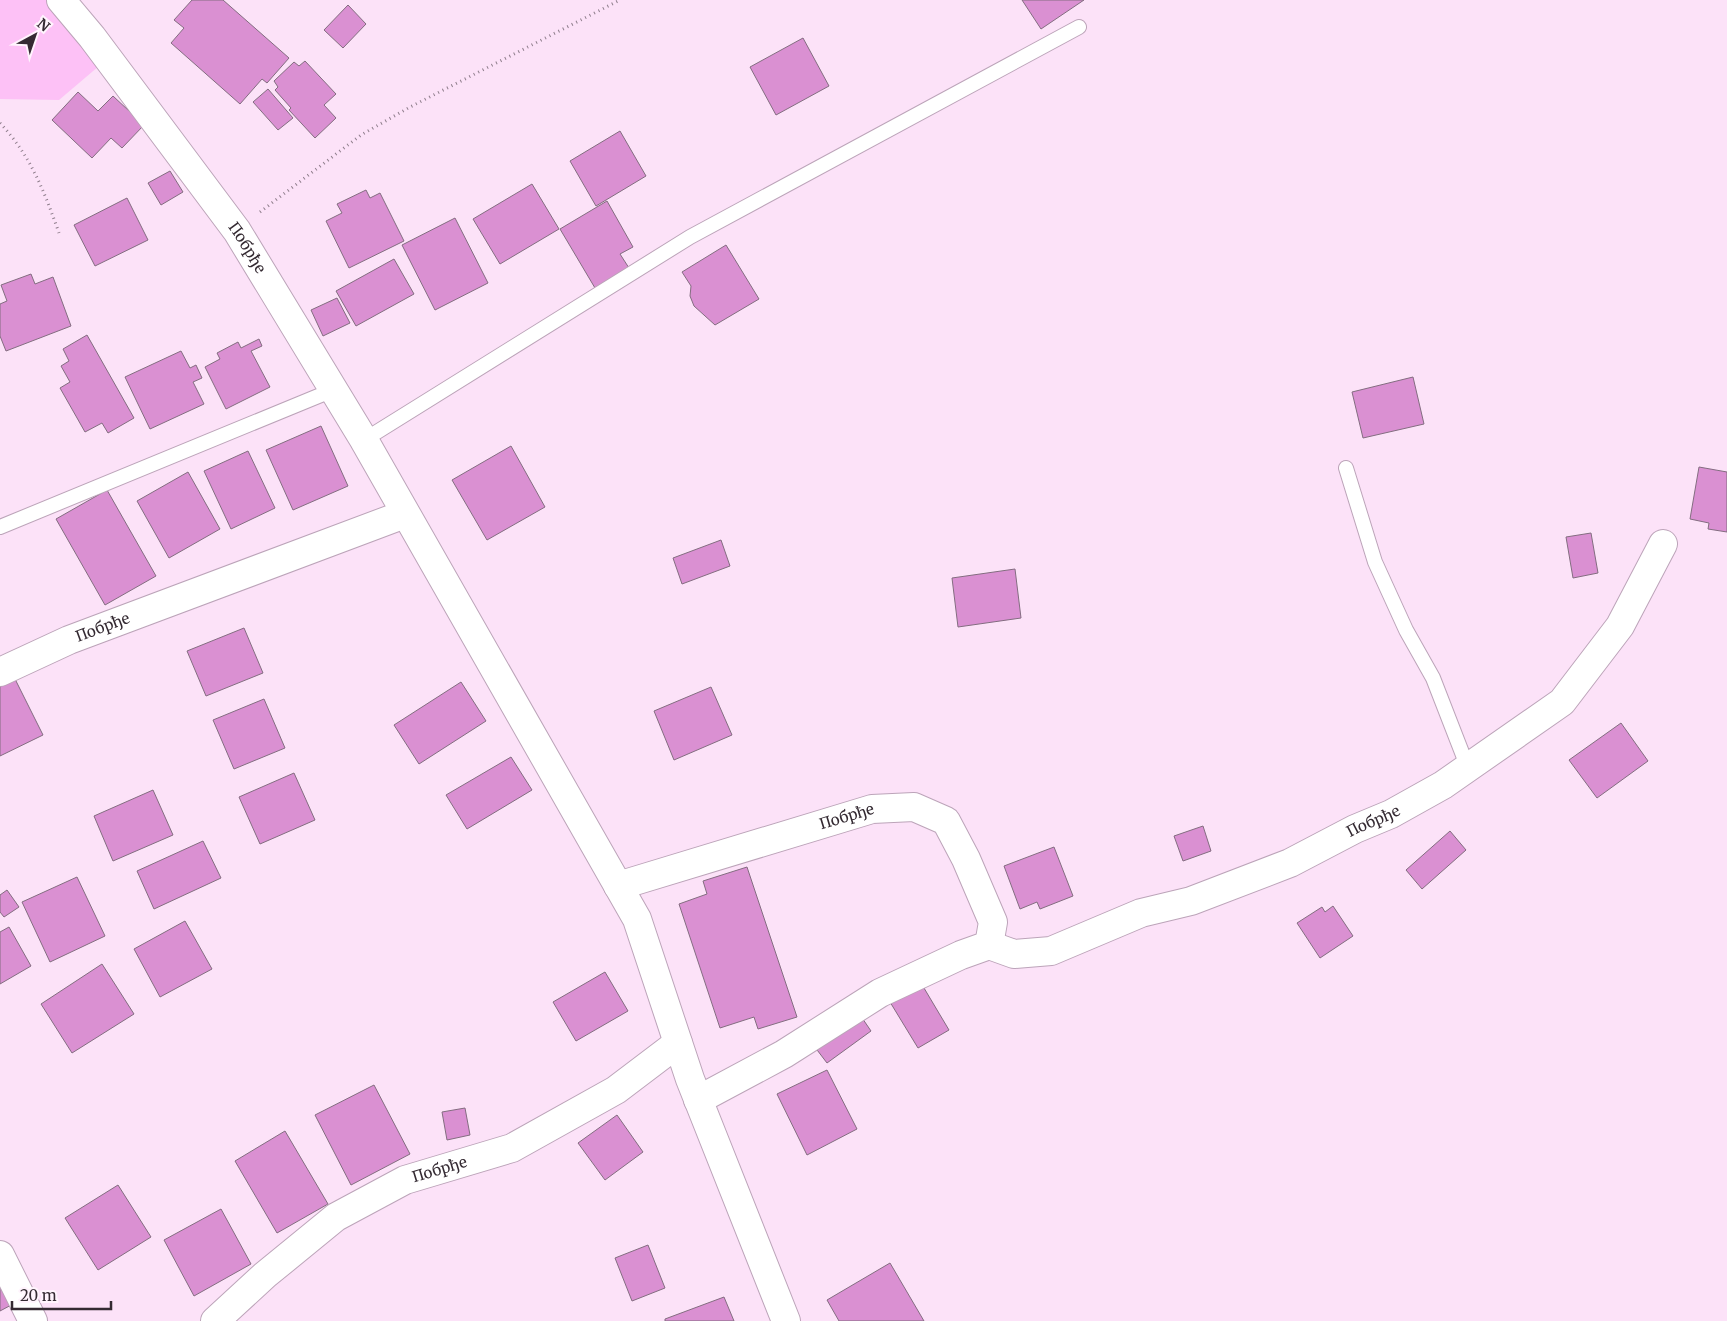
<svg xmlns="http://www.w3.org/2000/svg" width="1727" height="1321" font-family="Merriweather,serif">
<rect width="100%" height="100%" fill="#fce2f8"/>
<polygon fill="#fdc1f6" points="0,0 46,0 99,66 59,100 0,99"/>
<g fill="#da90d2" stroke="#836d80">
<polygon points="192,0 223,0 289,58 267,83 262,79 240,104 171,43 184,28 174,20"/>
<polygon points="1022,0 1084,0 1041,29"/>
<polygon points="348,5 366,24 343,48 324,30"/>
<polygon points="803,38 829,86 776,115 750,67"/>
<polygon points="305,61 336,94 324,105 336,118 315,138 289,110 291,108 275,90 278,87 274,81 294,62 299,66"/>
<polygon points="268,89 293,118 278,130 253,102"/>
<polygon points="78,92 98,111 113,96 144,125 122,148 111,138 92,158 52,120"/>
<polygon points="620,131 646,176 596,206 570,161"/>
<polygon points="170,171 183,192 161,205 148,183"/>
<polygon points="532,184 559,229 500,264 473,219"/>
<polygon points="366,190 370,198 380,193 404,241 349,268 326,221 342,213 337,204"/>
<polygon points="127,198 148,240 95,266 74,225"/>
<polygon points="607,201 633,247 620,254 629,268 595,288 560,229"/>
<polygon points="455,218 488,283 435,310 402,245"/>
<polygon points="726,245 759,299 715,325 694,306 690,296 691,286 682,272"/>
<polygon points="394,259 414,294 356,326 336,291"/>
<polygon points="31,274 35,284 53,277 71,326 6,351 0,336 0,304 7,301 1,285"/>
<polygon points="337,298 350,323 323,336 311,310"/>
<polygon points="87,335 134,418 108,433 102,423 85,432 60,388 70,382 61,366 69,361 63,349"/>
<polygon points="259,339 262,346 251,351 270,387 226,409 205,367 220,359 217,353 238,342 241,348"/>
<polygon points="181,351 190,368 196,365 202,378 193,382 204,404 150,429 125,377"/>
<polygon points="1413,377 1424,424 1363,438 1352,392"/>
<polygon points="321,426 348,486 293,510 266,450"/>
<polygon points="511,446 545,507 487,540 452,480"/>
<polygon points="248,451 275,508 231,529 204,471"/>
<polygon points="1699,467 1727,472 1727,532 1708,529 1709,523 1690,519"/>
<polygon points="188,472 220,529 169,558 137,501"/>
<polygon points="107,490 156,576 105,605 56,519"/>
<polygon points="1591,533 1598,573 1573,578 1566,537"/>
<polygon points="721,540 730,566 682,584 673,558"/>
<polygon points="1015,569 1021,618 958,627 952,578"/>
<polygon points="244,628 263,673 206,696 187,651"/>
<polygon points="14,677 43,735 0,756 0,684"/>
<polygon points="461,682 486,721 419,764 394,725"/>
<polygon points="711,687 732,735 674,760 654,711"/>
<polygon points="264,699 285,748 234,769 213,720"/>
<polygon points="1621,723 1648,761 1597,798 1569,760"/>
<polygon points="511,757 532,790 467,829 446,795"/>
<polygon points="294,773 315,820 260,844 239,797"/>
<polygon points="153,790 173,835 113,861 94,816"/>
<polygon points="1203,826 1211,851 1183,861 1174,836"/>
<polygon points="1450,831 1466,850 1422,889 1406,870"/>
<polygon points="203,841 221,878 154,909 137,871"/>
<polygon points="1054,847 1073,896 1040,909 1037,902 1020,909 1004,866"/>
<polygon points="747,867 797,1017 758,1029 754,1017 720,1028 679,904 707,894 703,881"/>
<polygon points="77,877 105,936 50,962 22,902"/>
<polygon points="7,890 19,907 4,917 0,912 0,895"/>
<polygon points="1333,906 1353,936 1320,958 1297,923 1322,907 1325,912"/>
<polygon points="185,921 212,969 160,997 134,949"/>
<polygon points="9,927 31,966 0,984 0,932"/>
<polygon points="102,964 134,1014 72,1053 41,1004"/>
<polygon points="605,972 628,1011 576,1041 553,1002"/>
<polygon points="921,983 949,1030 918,1048 890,1002"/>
<polygon points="856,1009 871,1031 827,1063 811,1042"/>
<polygon points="827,1070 857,1129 807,1155 777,1094"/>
<polygon points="374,1085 410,1154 351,1185 315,1115"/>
<polygon points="465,1108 470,1135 447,1140 442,1112"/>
<polygon points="617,1115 643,1152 605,1180 578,1143"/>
<polygon points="285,1131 328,1204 277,1233 235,1161"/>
<polygon points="118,1185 151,1237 98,1270 65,1218"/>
<polygon points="221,1209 251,1264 194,1296 164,1240"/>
<polygon points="648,1245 665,1288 632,1301 615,1258"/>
<polygon points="890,1263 924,1321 839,1321 827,1300"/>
<polygon points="0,1275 15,1303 0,1311"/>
<polygon points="724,1297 734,1321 665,1321 665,1319"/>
</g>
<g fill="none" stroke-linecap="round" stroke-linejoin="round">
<defs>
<g id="service">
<polyline points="364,440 690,237 1079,27"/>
<polyline points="1346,468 1375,562 1406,630 1433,678 1468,768"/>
<polyline points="0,527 333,390"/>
</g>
<g id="minor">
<path id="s1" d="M61,0L92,37L237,231L364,440L637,919L690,1079L786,1321"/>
<path id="s2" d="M0,672L69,640L405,514"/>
<path id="s3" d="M618,886L872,809L914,807L946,821L966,859L993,922L989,945L961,955L880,993L784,1054L698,1100"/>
<path id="s4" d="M989,945L1014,954L1051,951L1141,913L1191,901L1290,863L1355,829L1391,814L1443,785L1562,702L1620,626L1663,544"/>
<polyline points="0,1255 33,1321"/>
<path id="s5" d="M215,1321L265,1275L336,1217L405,1180L512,1148L616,1090L678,1043"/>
</g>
</defs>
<use href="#service" stroke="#bca4b9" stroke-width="16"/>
<use href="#minor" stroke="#bca4b9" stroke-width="30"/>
<g stroke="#8f7e8c" stroke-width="3" stroke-dasharray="1 4" stroke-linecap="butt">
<path d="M0,123C31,156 44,191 59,233"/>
<polyline points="260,212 361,135 410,107 620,0"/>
</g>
<use href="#service" stroke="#fff" stroke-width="14"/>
<use href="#minor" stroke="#fff" stroke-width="28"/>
</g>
<g text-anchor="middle" stroke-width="5" stroke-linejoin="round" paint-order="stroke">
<g font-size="15" fill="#342a32" stroke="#fff4fd">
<text dy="5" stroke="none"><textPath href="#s1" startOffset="310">Побрђе</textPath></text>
<text dy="5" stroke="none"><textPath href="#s2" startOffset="112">Побрђе</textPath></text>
<text dy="5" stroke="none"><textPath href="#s3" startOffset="239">Побрђе</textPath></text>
<text dy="5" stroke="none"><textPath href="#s4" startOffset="412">Побрђе</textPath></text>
<text dy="5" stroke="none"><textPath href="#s5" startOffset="274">Побрђе</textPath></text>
</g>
</g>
<g transform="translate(35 35) rotate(40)" stroke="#fff4fd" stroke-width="4" paint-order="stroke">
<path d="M0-4L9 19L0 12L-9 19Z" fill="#342a32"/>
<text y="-8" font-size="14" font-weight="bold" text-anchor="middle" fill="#342a32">N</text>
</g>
<path d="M12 1301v8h99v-8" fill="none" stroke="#342a32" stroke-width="2.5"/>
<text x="20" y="1301" font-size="15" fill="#342a32" stroke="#fff4fd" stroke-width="4" paint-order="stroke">20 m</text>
</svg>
